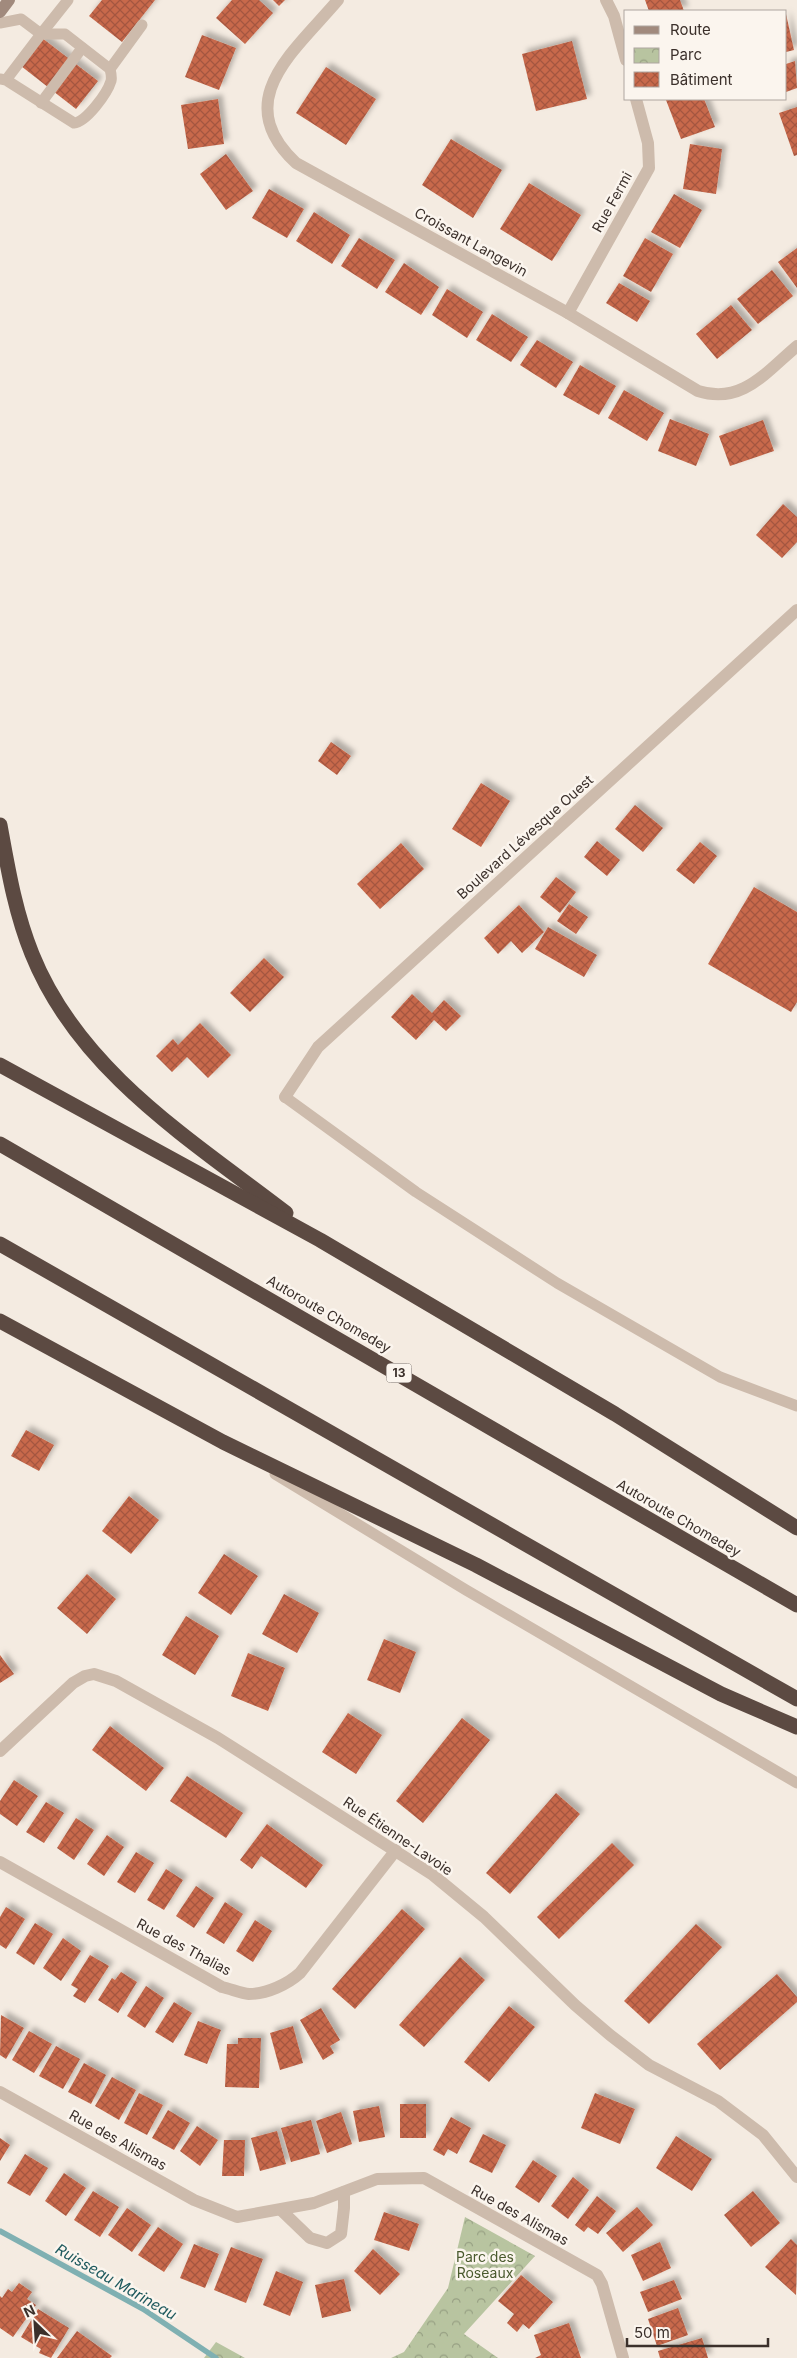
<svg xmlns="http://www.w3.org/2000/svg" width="797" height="2358" font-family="Inter,sans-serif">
<defs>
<pattern id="park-crowns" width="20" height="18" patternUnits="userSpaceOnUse" patternTransform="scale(1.25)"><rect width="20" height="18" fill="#b8c4a0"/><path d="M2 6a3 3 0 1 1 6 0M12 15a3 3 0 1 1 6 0" fill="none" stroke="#97a083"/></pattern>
<pattern id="building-cross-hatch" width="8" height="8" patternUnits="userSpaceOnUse" patternTransform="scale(1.25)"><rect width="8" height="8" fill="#c8694b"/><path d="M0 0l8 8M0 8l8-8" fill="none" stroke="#a4573f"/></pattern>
<filter id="shadow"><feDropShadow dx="4.5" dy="-4.5" stdDeviation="2.5" flood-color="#0004"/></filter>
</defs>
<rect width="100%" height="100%" fill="#f4ebe1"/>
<g fill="url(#park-crowns)">
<polygon points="465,2217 535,2256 464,2334 498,2358 391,2358 404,2352 448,2288"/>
<polygon points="216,2342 245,2358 204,2358"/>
</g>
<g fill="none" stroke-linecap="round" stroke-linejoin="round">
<polyline stroke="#7fb0b2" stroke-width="5.5" points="0,2231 143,2309 216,2358"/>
</g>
<g fill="url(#building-cross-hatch)" filter="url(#shadow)">
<polygon points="102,0 155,0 122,42 89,16"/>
<polygon points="232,0 259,0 273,13 245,44 216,18"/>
<polygon points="273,0 285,0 279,6"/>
<polygon points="645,0 680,0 684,11 649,11"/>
<polygon points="786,14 794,50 786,52"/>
<polygon points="202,35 236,48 219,90 185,77"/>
<polygon points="42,38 98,81 76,109 21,66"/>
<polygon points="572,41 587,99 536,111 522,54"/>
<polygon points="795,61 797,88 786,92 786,64"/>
<polygon points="326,67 376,99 346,145 296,113"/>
<polygon points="218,99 224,144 188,149 181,105"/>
<polygon points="670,99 704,99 715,127 681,139 666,100"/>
<polygon points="797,107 797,155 794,156 779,113"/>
<polygon points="451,139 502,170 473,218 422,185"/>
<polygon points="690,144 722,149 716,194 683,189"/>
<polygon points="226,154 253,191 226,210 200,174"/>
<polygon points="529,183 581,215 552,261 500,229"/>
<polygon points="269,189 304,209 287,238 252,218"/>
<polygon points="674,194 702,210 680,248 651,232"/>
<polygon points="314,212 350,235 332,264 296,241"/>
<polygon points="359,238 395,260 377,289 341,266"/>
<polygon points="645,238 673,254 651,292 623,276"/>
<polygon points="797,248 797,288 778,262"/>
<polygon points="404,263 439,287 421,315 385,292"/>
<polygon points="772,270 793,296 758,324 737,299"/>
<polygon points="619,283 650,301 637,322 606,303"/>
<polygon points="447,289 483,312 467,338 432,315"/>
<polygon points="731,305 752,330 717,359 696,334"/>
<polygon points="492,314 528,337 511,362 476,340"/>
<polygon points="537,340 573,362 556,388 520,365"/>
<polygon points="580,365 616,386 599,415 563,395"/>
<polygon points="624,390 664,413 647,441 608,418"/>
<polygon points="670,419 709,434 696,466 658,451"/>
<polygon points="763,420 774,451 730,466 719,436"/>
<polygon points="783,504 797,517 797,542 782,558 756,535"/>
<polygon points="331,742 351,756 337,775 318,761"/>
<polygon points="481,783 510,801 481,847 452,829"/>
<polygon points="635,805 663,828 643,852 615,829"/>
<polygon points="597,841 620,860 607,876 584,857"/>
<polygon points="700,842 717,856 694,884 676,870"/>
<polygon points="401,843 424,869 380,909 357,884"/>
<polygon points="556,877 576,892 560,913 540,897"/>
<polygon points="754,887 797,912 797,1002 791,1012 708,964"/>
<polygon points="569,904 588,917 576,934 557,921"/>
<polygon points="519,905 544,932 522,953 511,941 498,954 484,938"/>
<polygon points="548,927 597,955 584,977 535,949"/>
<polygon points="264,958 284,977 250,1012 230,993"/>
<polygon points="412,994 432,1013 444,1000 461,1016 446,1031 434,1020 416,1040 391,1017"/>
<polygon points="200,1023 231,1055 208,1078 187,1057 172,1072 156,1056 173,1039 178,1045"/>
<polygon points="26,1430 54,1445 39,1471 11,1456"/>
<polygon points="129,1496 159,1520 131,1554 102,1531"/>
<polygon points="224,1554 258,1576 231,1615 198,1593"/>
<polygon points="87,1574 116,1599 87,1634 57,1608"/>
<polygon points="284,1594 319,1613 297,1653 262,1634"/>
<polygon points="186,1616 219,1636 195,1675 162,1655"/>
<polygon points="384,1639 416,1652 400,1693 367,1680"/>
<polygon points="248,1653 285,1668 268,1711 231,1696"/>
<polygon points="0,1655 14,1674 0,1683"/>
<polygon points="348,1713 382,1735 356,1774 322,1752"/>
<polygon points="462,1718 490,1740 423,1823 396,1801"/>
<polygon points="110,1726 164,1768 146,1791 92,1750"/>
<polygon points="187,1776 243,1813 226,1838 170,1801"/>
<polygon points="14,1780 38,1796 17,1826 0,1814 0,1801"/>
<polygon points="556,1793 580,1814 510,1894 486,1873"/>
<polygon points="46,1802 64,1813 44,1843 26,1832"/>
<polygon points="76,1818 94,1830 74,1860 57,1848"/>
<polygon points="267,1824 323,1865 306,1888 261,1856 252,1869 240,1860"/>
<polygon points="107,1835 124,1847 104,1876 87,1864"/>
<polygon points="612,1843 634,1865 559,1939 537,1917"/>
<polygon points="136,1852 154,1863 135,1893 117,1882"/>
<polygon points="166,1869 183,1880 164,1910 147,1900"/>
<polygon points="196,1886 214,1898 194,1928 176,1916"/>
<polygon points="225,1902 243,1914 224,1944 206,1933"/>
<polygon points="6,1907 25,1919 6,1949 0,1945 0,1917"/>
<polygon points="402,1909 425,1929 355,2009 332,1989"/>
<polygon points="255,1920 272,1931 253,1962 236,1951"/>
<polygon points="35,1923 53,1934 34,1965 16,1953"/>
<polygon points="696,1924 722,1947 649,2024 624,2001"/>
<polygon points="63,1938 81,1951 61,1981 43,1968"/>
<polygon points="90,1955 109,1966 85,2003 73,1996 78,1989 71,1985"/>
<polygon points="460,1957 485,1980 424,2047 399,2025"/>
<polygon points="121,1972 137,1982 118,2013 98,2000 112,1978 115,1980"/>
<polygon points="777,1974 797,1997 797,2002 720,2070 697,2044"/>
<polygon points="146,1986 164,1998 145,2028 127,2016"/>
<polygon points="174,2002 192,2013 173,2043 155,2032"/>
<polygon points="509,2006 535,2027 489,2082 464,2062"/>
<polygon points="321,2008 340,2040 330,2046 334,2053 323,2060 300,2020"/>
<polygon points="1,2015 24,2028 6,2059 0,2055"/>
<polygon points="198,2021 221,2030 207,2064 184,2055"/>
<polygon points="293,2026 303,2063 280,2070 270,2033"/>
<polygon points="29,2031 52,2044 34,2073 12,2060"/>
<polygon points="238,2038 261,2038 259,2088 225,2087 227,2044 238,2044"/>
<polygon points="56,2046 80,2059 63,2089 39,2076"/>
<polygon points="84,2063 106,2075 91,2104 68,2092"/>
<polygon points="112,2077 136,2090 119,2120 95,2106"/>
<polygon points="139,2093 163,2105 147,2135 124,2123"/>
<polygon points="595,2093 635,2109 620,2144 581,2128"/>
<rect x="400" y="2104" width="26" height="34"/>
<polygon points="379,2106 385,2137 359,2142 353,2111"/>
<polygon points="168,2110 190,2123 174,2150 152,2138"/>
<polygon points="341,2112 352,2144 327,2153 316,2121"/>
<polygon points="451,2117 471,2128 457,2154 448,2149 444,2156 433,2150"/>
<polygon points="311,2120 320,2154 291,2162 281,2128"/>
<polygon points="197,2126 218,2140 200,2166 180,2151"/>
<polygon points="277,2131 286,2164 260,2171 251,2138"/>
<polygon points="483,2134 506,2145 492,2173 469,2162"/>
<polygon points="676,2136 712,2159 692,2191 656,2168"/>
<polygon points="0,2138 10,2145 0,2161"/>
<polygon points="224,2140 245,2140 244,2176 222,2176"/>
<polygon points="25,2154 48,2168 30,2196 7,2183"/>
<polygon points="533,2160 557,2176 539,2203 515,2187"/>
<polygon points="64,2173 86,2188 66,2216 45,2201"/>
<polygon points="573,2177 589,2190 568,2219 551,2206"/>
<polygon points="93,2191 119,2207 100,2237 74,2220"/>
<polygon points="753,2191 780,2223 751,2247 724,2215"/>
<polygon points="597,2196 616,2211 598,2234 588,2227 584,2232 575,2225"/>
<polygon points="637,2207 653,2225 623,2252 606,2233"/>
<polygon points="127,2208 151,2225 132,2252 108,2235"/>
<polygon points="384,2212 419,2224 409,2251 374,2240"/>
<polygon points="158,2227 183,2244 164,2272 138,2255"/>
<polygon points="791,2239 797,2245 796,2295 765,2267"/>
<polygon points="660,2242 671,2268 643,2281 631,2255"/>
<polygon points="194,2244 219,2254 205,2288 180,2278"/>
<polygon points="231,2247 263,2259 246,2303 214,2290"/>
<polygon points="373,2249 400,2274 380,2295 354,2271"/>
<polygon points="276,2271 303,2282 290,2316 263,2305"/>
<polygon points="521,2275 553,2302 529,2329 523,2324 517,2332 507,2323 514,2314 498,2301"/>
<polygon points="344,2279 351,2311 322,2318 315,2285"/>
<polygon points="674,2280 682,2299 648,2312 640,2292"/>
<polygon points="19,2283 32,2292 27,2299 36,2305 13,2337 0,2328 0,2296 2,2298 8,2289 12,2292"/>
<polygon points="678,2308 688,2335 657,2346 648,2319"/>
<polygon points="38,2309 69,2328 51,2358 39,2353 41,2349 21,2337"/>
<polygon points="569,2323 581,2358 535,2358 541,2355 534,2335"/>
<polygon points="77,2331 112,2356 110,2358 57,2358"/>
<polygon points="702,2338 708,2358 660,2358 658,2351"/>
</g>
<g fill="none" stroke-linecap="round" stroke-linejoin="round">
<g stroke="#cdbbac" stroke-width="11">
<polyline points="0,23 21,19 41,34 68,0"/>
<polyline points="110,69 142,25"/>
<path d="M0,79L6,80L41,34H65L110,69C111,73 112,77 111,81C107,94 86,122 74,123L6,80"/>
<polyline points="41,103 82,48"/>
<polyline points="285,1097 416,1192 557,1283 720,1377 797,1406"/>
<polyline points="275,1474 466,1590 797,1783"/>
</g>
<g stroke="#cdbbac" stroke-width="12">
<path d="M338,0C295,51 229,100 296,163L568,313L698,391C742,405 766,372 797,346"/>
<polyline points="606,0 614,16 626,60"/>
<polyline points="568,313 649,168 648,143 636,99"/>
<polyline points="285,1097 318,1047 797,610"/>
<polyline points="0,1751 73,1683 85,1676 94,1674 116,1681 218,1738 433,1875 484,1917 575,2005 610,2035 649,2065 718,2101 763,2135 797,2177"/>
<path d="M0,1862L222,1987C231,1989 241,1993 249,1994C267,1994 288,1984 300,1973L396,1850"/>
<polyline points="0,2092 194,2200 237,2217 314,2203 377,2179 424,2178 597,2275 602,2284 623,2358"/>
<polyline points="281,2210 310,2238 327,2243 341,2234 344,2208 344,2192"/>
</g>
<polyline stroke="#a18a7d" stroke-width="12" points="0,12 9,0"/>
<g stroke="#5c4a42" stroke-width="15">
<path d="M0,825C8,869 15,912 32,954C79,1071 190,1139 286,1213"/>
<polyline points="0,1065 320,1240 615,1414 797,1528"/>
<polyline points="0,1144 797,1605"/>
<polyline points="0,1244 797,1699"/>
<polyline points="0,1321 223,1442 476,1565 721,1694 797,1727"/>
</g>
</g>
<g text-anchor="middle" stroke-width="5" stroke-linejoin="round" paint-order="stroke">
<rect fill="#fbf5ee" stroke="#756b66" stroke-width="1" x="386.5" y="1363.5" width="25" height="19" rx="4"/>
<g font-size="12" font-weight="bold" fill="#3b302b">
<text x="399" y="1377">13</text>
</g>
<g font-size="14" fill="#3b302b" stroke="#fbf5ee">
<text transform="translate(612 202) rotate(-61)" y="5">Rue Fermi</text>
<text transform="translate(471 242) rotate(29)" y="5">Croissant Langevin</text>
<text transform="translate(525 837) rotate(-42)" y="5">Boulevard Lévesque Ouest</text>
<text transform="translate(329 1314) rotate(30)" y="5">Autoroute Chomedey</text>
<text transform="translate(679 1518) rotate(30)" y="5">Autoroute Chomedey</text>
<text transform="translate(398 1836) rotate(34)" y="5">Rue Étienne-Lavoie</text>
<text transform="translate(184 1947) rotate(28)" y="5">Rue des Thalias</text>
<text transform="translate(118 2140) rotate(29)" y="5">Rue des Alismas</text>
<text transform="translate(520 2215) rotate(29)" y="5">Rue des Alismas</text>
</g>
<g font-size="14" fill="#4a5a2e" stroke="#fbf5ee">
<text x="485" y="2262">Parc des<tspan x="485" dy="16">Roseaux</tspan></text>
</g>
<g font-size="15" font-style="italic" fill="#1f5a5e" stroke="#fbf5ee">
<text transform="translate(116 2282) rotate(30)" y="5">Ruisseau Marineau</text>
</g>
</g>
<rect x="624" y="10" width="162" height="90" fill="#fbf5ee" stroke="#aea6a0"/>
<rect x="634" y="26" width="25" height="8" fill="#a18a7d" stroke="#aea6a0"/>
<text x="670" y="35" font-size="15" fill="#3b302b">Route</text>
<rect x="634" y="48" width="25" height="15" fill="url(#park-crowns)" stroke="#aea6a0"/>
<text x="670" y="60" font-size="15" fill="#3b302b">Parc</text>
<rect x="634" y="72" width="25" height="15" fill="url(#building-cross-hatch)" stroke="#aea6a0"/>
<text x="670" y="85" font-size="15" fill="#3b302b">Bâtiment</text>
<g transform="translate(35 2323) rotate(335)" stroke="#fbf5ee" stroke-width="4" paint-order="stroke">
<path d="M0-4L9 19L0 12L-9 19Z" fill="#3b302b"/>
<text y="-8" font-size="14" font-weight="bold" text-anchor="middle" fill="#3b302b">N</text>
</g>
<path d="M627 2338v8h141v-8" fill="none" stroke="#3b302b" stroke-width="2.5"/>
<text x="634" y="2338" font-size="15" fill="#3b302b" stroke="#fbf5ee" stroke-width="4" paint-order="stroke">50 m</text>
</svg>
